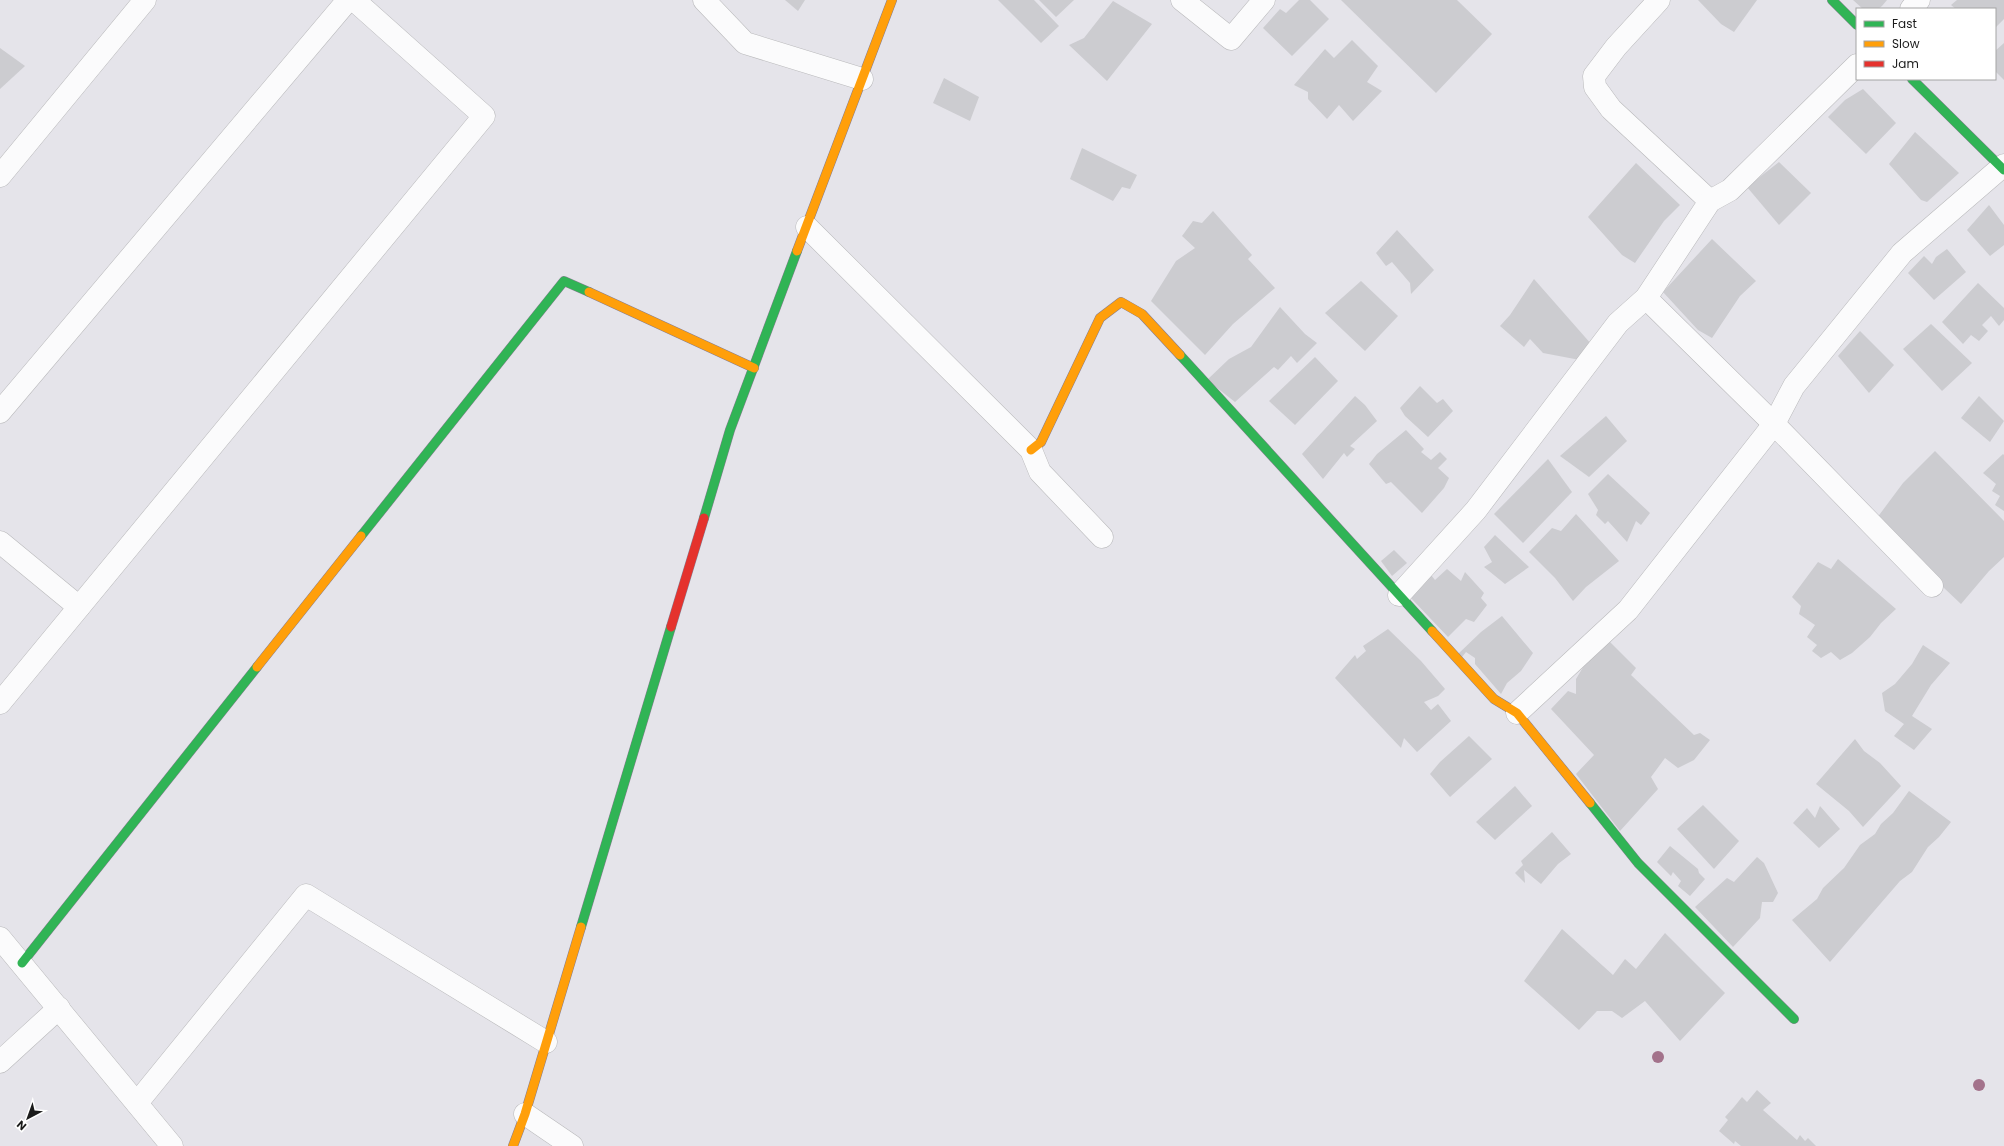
<svg xmlns="http://www.w3.org/2000/svg" width="2004" height="1146" font-family="Poppins,sans-serif">
<rect width="100%" height="100%" fill="#e5e4ea"/>
<g fill="#ccccd0">
<polygon points="785,0 805,0 798,11"/>
<polygon points="998,0 1034,0 1059,26 1041,43"/>
<polygon points="1039,0 1074,0 1056,17"/>
<polygon points="1299,0 1310,0 1329,19 1292,56 1263,28 1280,9 1286,13"/>
<polygon points="1341,0 1457,0 1492,34 1436,93"/>
<polygon points="1698,0 1757,0 1734,32 1721,24"/>
<polygon points="1853,0 1887,0 1882,6 1878,9 1863,9"/>
<polygon points="1957,0 2004,0 2004,19 1995,28 1995,9 1956,9 1951,5"/>
<polygon points="1113,1 1152,24 1107,81 1069,45 1084,38"/>
<polygon points="1352,40 1378,66 1367,82 1382,91 1353,121 1339,105 1327,119 1308,99 1308,92 1294,85 1325,49 1334,58"/>
<polygon points="2004,43 2004,80 1995,71 1995,51"/>
<polygon points="0,48 25,66 0,89"/>
<polygon points="944,78 979,97 970,121 933,103"/>
<polygon points="1863,89 1896,123 1866,154 1828,117 1845,100"/>
<polygon points="1915,132 1959,173 1927,202 1921,200 1889,164"/>
<polygon points="1082,148 1137,175 1130,189 1122,187 1113,201 1070,179"/>
<polygon points="1779,162 1811,193 1779,225 1747,187"/>
<polygon points="1636,163 1680,205 1664,221 1635,263 1622,255 1588,217"/>
<polygon points="1989,205 2004,225 2004,245 1990,256 1967,230"/>
<polygon points="1213,211 1252,255 1248,259 1275,288 1233,324 1205,355 1151,301 1176,261 1195,248 1182,236 1193,221 1202,223"/>
<polygon points="1397,230 1434,270 1411,294 1410,283 1392,262 1386,266 1376,253"/>
<polygon points="1712,239 1756,281 1740,296 1712,338 1698,330 1663,292"/>
<polygon points="1947,249 1966,272 1934,300 1908,273 1924,256 1932,264 1936,257"/>
<polygon points="1534,279 1592,345 1580,360 1543,353 1530,339 1524,347 1500,326 1510,315"/>
<polygon points="1361,281 1398,316 1365,351 1325,313"/>
<polygon points="1978,283 2004,308 2004,320 1999,326 1991,316 1982,325 1988,331 1979,341 1971,335 1963,344 1942,322"/>
<polygon points="1280,307 1305,334 1317,343 1297,363 1291,356 1278,370 1274,367 1235,402 1207,380 1229,359 1251,347"/>
<polygon points="1931,324 1972,363 1942,391 1903,349"/>
<polygon points="1860,331 1894,365 1869,393 1838,356"/>
<polygon points="1315,357 1338,381 1295,425 1269,401"/>
<polygon points="1420,386 1437,403 1443,399 1453,411 1428,437 1405,416 1400,408"/>
<polygon points="1355,396 1365,405 1377,421 1350,446 1355,449 1347,457 1344,453 1323,479 1302,454"/>
<polygon points="1979,396 2004,421 1990,442 1961,418"/>
<polygon points="1606,416 1627,441 1589,477 1560,456"/>
<polygon points="1406,430 1424,449 1421,452 1431,460 1440,452 1447,459 1438,468 1449,478 1444,488 1422,513 1391,482 1386,484 1369,464 1377,454"/>
<polygon points="1935,451 2004,521 2004,557 1989,571 1961,604 1874,522 1903,483"/>
<polygon points="2003,454 2004,455 2004,511 1995,505 2000,496 1992,491 1996,484 1983,473"/>
<polygon points="1548,459 1572,492 1523,543 1494,514"/>
<polygon points="1608,474 1650,513 1641,525 1636,521 1627,542 1608,521 1605,524 1596,515 1598,510 1588,494"/>
<polygon points="1576,514 1619,561 1586,587 1573,601 1555,578 1529,552 1552,528 1561,531"/>
<polygon points="1495,535 1529,567 1505,584 1484,567 1492,562 1484,547"/>
<polygon points="1394,550 1407,563 1392,576 1381,561"/>
<polygon points="1838,559 1896,609 1881,623 1870,637 1852,653 1840,660 1831,652 1821,658 1812,651 1817,645 1807,637 1815,625 1799,614 1801,606 1792,597 1818,562 1831,569"/>
<polygon points="1447,569 1461,581 1465,572 1484,593 1481,598 1487,605 1474,622 1466,619 1448,637 1410,597 1431,575 1435,580"/>
<polygon points="1502,616 1533,653 1521,671 1507,683 1501,694 1475,664 1475,658 1466,652 1462,657 1457,655 1481,632"/>
<polygon points="1388,629 1421,661 1445,689 1438,696 1424,702 1431,710 1438,704 1451,721 1417,752 1404,738 1401,748 1335,678 1355,655 1357,659 1366,651 1363,646"/>
<polygon points="1608,640 1636,668 1631,675 1694,735 1700,733 1710,740 1694,760 1678,768 1665,758 1651,777 1658,789 1620,831 1576,774 1594,755 1551,709 1568,691 1576,694 1576,679 1585,664"/>
<polygon points="1923,645 1950,663 1931,685 1912,716 1932,729 1914,750 1894,736 1904,724 1885,711 1882,693 1895,684 1912,664"/>
<polygon points="1469,736 1492,759 1450,797 1430,774 1440,762"/>
<polygon points="1855,739 1864,751 1880,763 1901,786 1863,827 1849,811 1816,784"/>
<polygon points="1515,786 1532,806 1495,840 1476,822"/>
<polygon points="1909,791 1951,822 1939,837 1928,847 1912,872 1900,881 1830,962 1792,920 1817,899 1823,888 1844,868 1860,845 1875,834 1881,824 1893,813"/>
<polygon points="1703,805 1739,841 1714,869 1677,829"/>
<polygon points="1820,806 1840,829 1819,848 1793,823 1807,808 1815,818"/>
<polygon points="1552,832 1571,854 1558,864 1541,884 1524,870 1525,883 1515,873 1523,865 1521,861"/>
<polygon points="1670,846 1698,869 1699,873 1705,879 1690,896 1678,886 1681,881 1673,872 1671,876 1657,862"/>
<polygon points="1757,857 1764,863 1778,893 1773,902 1762,902 1760,918 1733,947 1695,907 1727,878 1734,882"/>
<polygon points="1562,929 1613,975 1625,959 1636,969 1665,933 1725,993 1680,1041 1645,1001 1622,1018 1612,1011 1597,1011 1579,1030 1524,981"/>
<polygon points="1757,1090 1771,1103 1763,1110 1797,1140 1800,1135 1805,1141 1808,1138 1816,1146 1741,1146 1735,1141 1734,1144 1719,1131 1728,1120 1725,1117 1734,1107 1742,1097 1747,1102"/>
</g>
<g fill="none" stroke-linecap="round" stroke-linejoin="round">
<defs>
<g id="street">
<polyline points="704,0 745,43 862,79"/>
<polyline points="1182,0 1231,39 1264,0"/>
<polyline points="1659,0 1616,47 1594,76 1595,87 1611,109 1710,201"/>
<polyline points="1911,9 1919,0"/>
<polyline points="0,176 145,0"/>
<polyline points="807,227 1031,450 1040,472 1102,537"/>
<polyline points="1646,298 1774,424 1932,586"/>
<polyline points="0,412 348,0"/>
<polyline points="0,542 79,607"/>
<polyline points="1399,595 1476,510 1618,323 1646,298 1710,201 1730,190 1857,65"/>
<polyline points="0,703 484,116 354,0"/>
<polyline points="1517,713 1628,610 1774,424 1794,386 1902,253 2004,165"/>
<polyline points="0,938 172,1146"/>
<polyline points="0,1062 59,1008"/>
<polyline points="137,1103 306,895 546,1042"/>
<polyline points="525,1114 572,1146"/>
</g>
<g id="fast">
<polyline points="1832,0 1857,25"/>
<polyline points="1912,79 2004,170"/>
<polyline points="1180,355 1432,631"/>
<polyline points="704,518 730,430 797,251"/>
<polyline points="361,536 564,281 589,292"/>
<polyline points="1590,803 1638,863 1794,1019"/>
<polyline points="581,927 671,627"/>
<polyline points="22,963 257,667"/>
</g>
<g id="slow">
<polyline points="797,251 892,0"/>
<polyline points="589,292 754,368"/>
<polyline points="1031,450 1041,442 1100,318 1121,302 1142,314 1180,355"/>
<polyline points="1432,631 1494,699 1517,713 1590,803"/>
<polyline points="257,667 361,536"/>
<polyline points="513,1146 525,1114 581,927"/>
</g>
<polyline id="jam" points="671,627 704,518"/>
</defs>
<use href="#street" stroke="#b9b9bb" stroke-width="23"/>
<use href="#fast" stroke="#887e91" stroke-width="10"/>
<use href="#slow" stroke="#887e91" stroke-width="10"/>
<use href="#jam" stroke="#887e91" stroke-width="10"/>
<use href="#street" stroke="#fbfbfc" stroke-width="22"/>
<use href="#fast" stroke="#30b455" stroke-width="9"/>
<use href="#slow" stroke="#ff9f0a" stroke-width="9"/>
<use href="#jam" stroke="#e5322d" stroke-width="9"/>
</g>
<g fill="#a3728b">
<circle cx="1658" cy="1057" r="6"/>
<circle cx="1979" cy="1085" r="6"/>
</g>
<rect x="1856" y="8" width="140" height="72" fill="#ffffff" stroke="#a4a4a4"/>
<rect x="1864" y="21" width="20" height="6" fill="#30b455" stroke="#a4a4a4"/>
<text x="1892" y="28" font-size="12" fill="#1b1b1b">Fast</text>
<rect x="1864" y="41" width="20" height="6" fill="#ff9f0a" stroke="#a4a4a4"/>
<text x="1892" y="48" font-size="12" fill="#1b1b1b">Slow</text>
<rect x="1864" y="61" width="20" height="6" fill="#e5322d" stroke="#a4a4a4"/>
<text x="1892" y="68" font-size="12" fill="#1b1b1b">Jam</text>
<g transform="translate(28 1118) rotate(221)" stroke="#ffffff" stroke-width="3" paint-order="stroke">
<path d="M0-3L7 15L0 10L-7 15Z" fill="#1b1b1b"/>
<text y="-6" font-size="11" font-weight="bold" text-anchor="middle" fill="#1b1b1b">N</text>
</g>
</svg>
